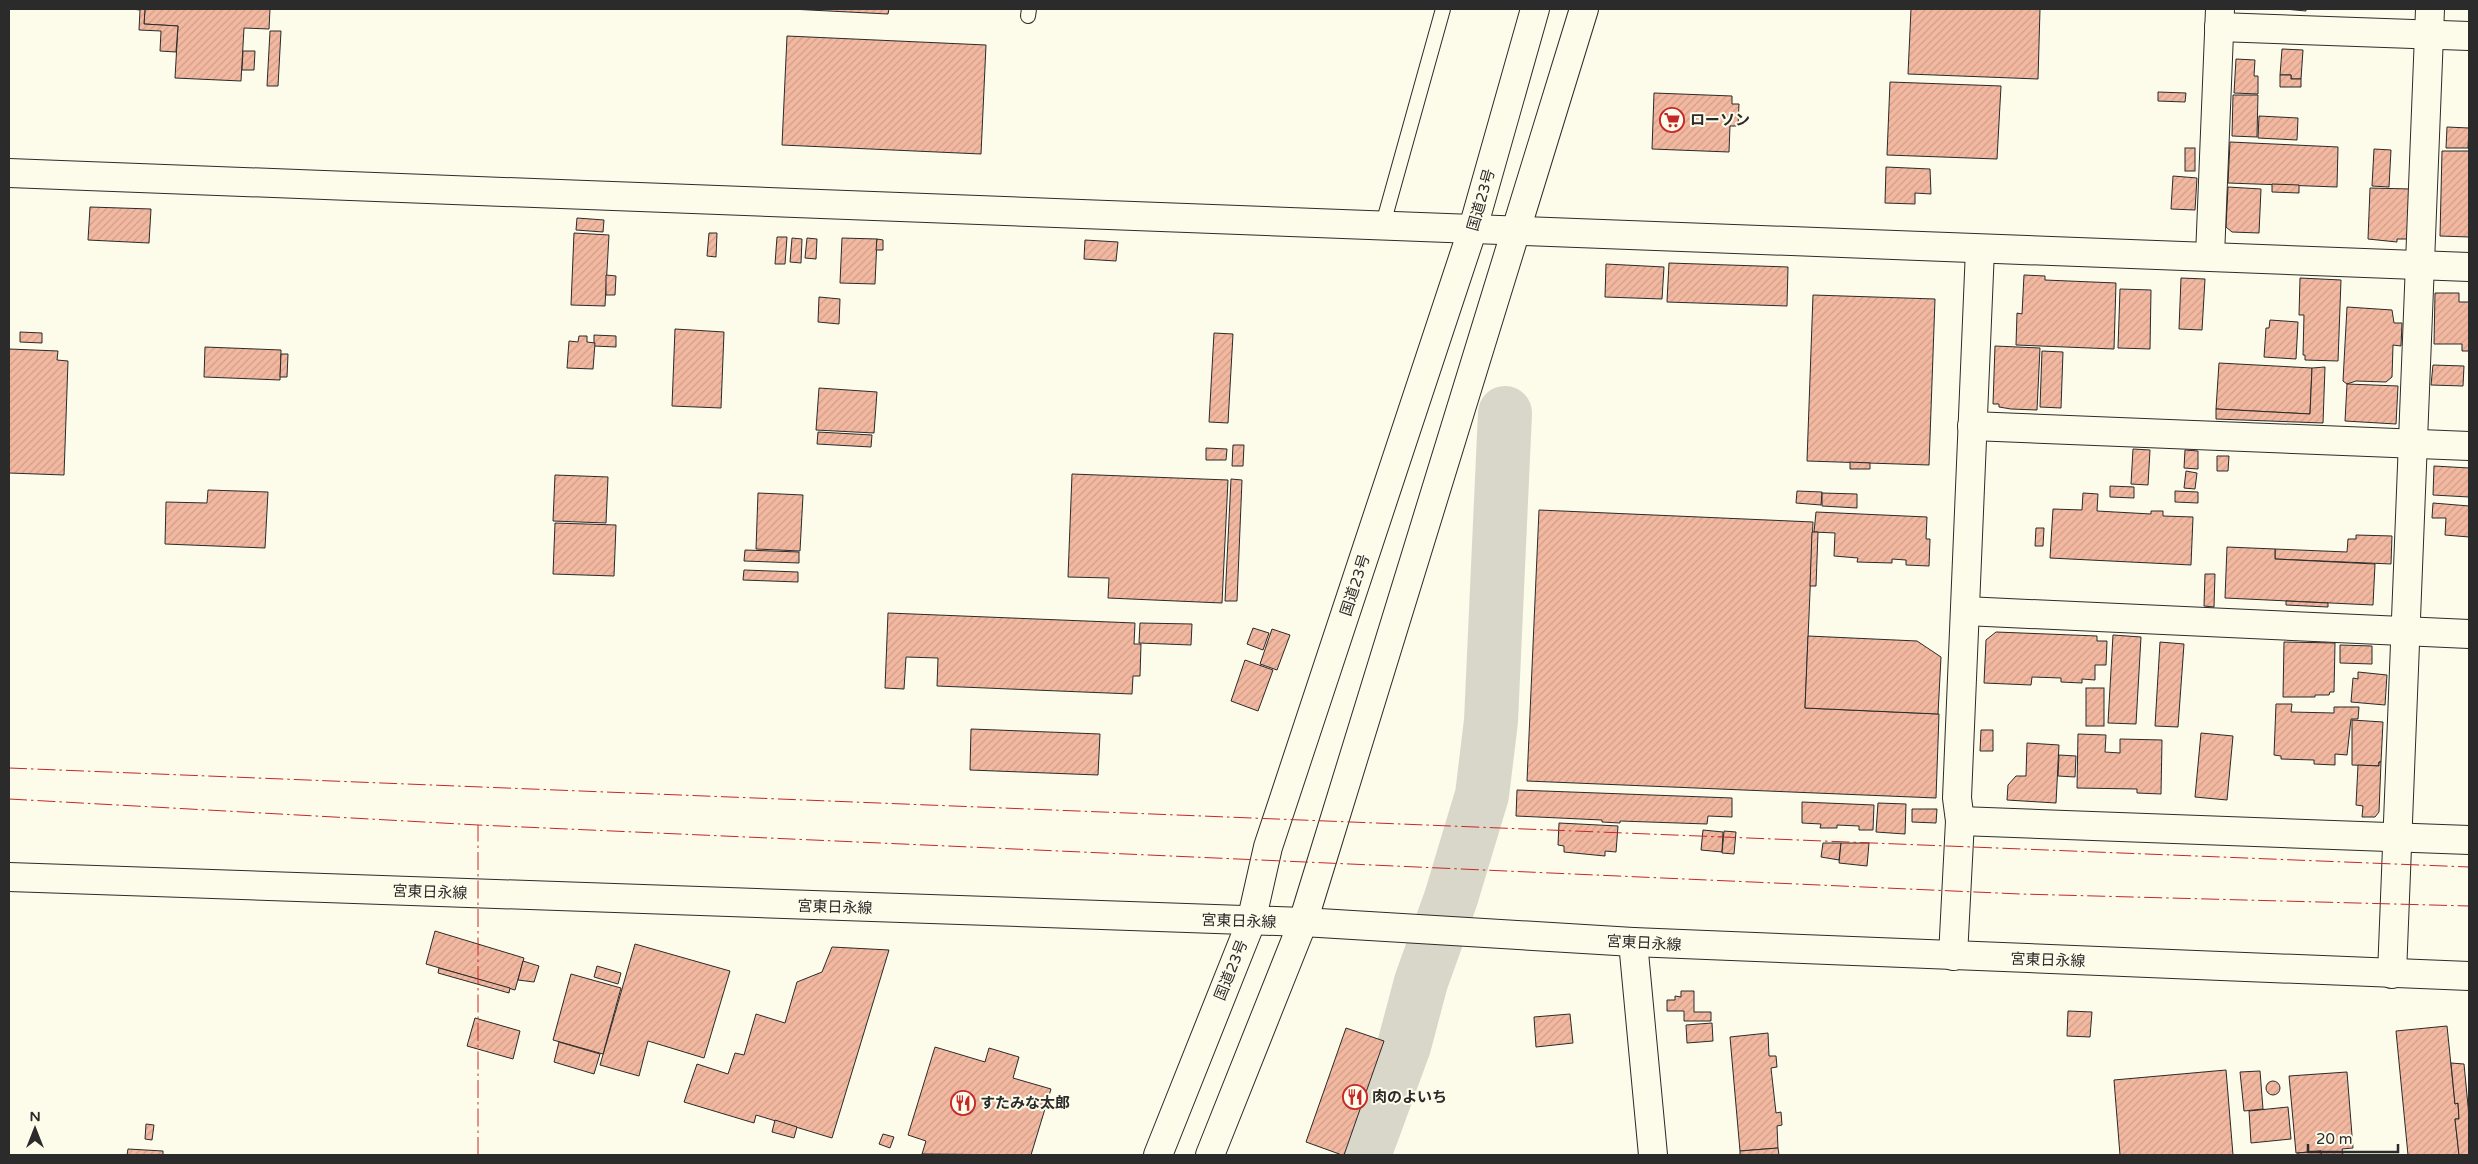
<svg xmlns="http://www.w3.org/2000/svg" width="2478" height="1164" font-family="'Varela Round','Noto Sans JP',sans-serif">
<defs>
<pattern id="building-hatch" width="6" height="6" patternUnits="userSpaceOnUse" patternTransform="scale(1.25)"><rect width="6" height="6" fill="#f2b8a0"/><path d="M-1 1l2-2M0 6l6-6M5 7l2-2" fill="none" stroke="#d09e8a"/></pattern>
</defs>
<rect width="100%" height="100%" fill="#fdfbea"/>
<g fill="none" stroke-linecap="round" stroke-linejoin="round">
<polyline stroke="#d8d7c9" stroke-width="54" points="1364,1155 1404,1046 1421,982 1451,898 1482,795 1491,721 1505,413"/>
</g>
<g fill="url(#building-hatch)" stroke="#2b2b2b">
<polygon points="145,9 270,9 269,29 244,28 241,81 175,78 178,26 144,24"/>
<polygon points="145,9 144,24 178,26 176,52 160,51 161,31 139,30 140,10 131,9"/>
<polygon points="790,9 889,9 888,14"/>
<polygon points="1911,9 2040,9 2038,79 1908,74"/>
<polygon points="2284,9 2306,9 2306,11"/>
<polygon points="270,31 281,31 278,86 267,86"/>
<polygon points="787,36 986,45 981,154 782,145"/>
<polygon points="2282,49 2303,50 2301,79 2291,79 2291,75 2280,75"/>
<polygon points="243,51 255,51 254,70 242,70"/>
<polygon points="2236,59 2255,60 2254,76 2258,76 2258,94 2234,93"/>
<polygon points="2280,75 2291,75 2291,79 2301,79 2301,87 2280,87"/>
<polygon points="1890,82 2001,86 1997,159 1887,155"/>
<polygon points="2158,92 2186,93 2185,102 2158,101"/>
<polygon points="1654,93 1732,96 1732,104 1739,104 1738,126 1730,126 1729,152 1652,149"/>
<polygon points="2233,95 2258,95 2257,137 2232,136"/>
<polygon points="2259,116 2298,118 2297,140 2258,138"/>
<polygon points="2447,127 2469,128 2468,148 2446,148"/>
<polygon points="2230,142 2338,147 2337,187 2228,183"/>
<rect x="2185" y="148" width="10" height="23"/>
<polygon points="2374,149 2391,150 2389,187 2372,186"/>
<polygon points="2442,151 2469,151 2469,237 2440,236"/>
<polygon points="1886,167 1930,169 1931,194 1915,193 1915,204 1885,203"/>
<polygon points="2173,176 2197,178 2195,210 2171,209"/>
<polygon points="2272,184 2299,185 2299,193 2272,192"/>
<polygon points="2228,187 2261,189 2259,233 2232,232 2226,227"/>
<polygon points="2370,188 2411,189 2409,239 2397,239 2397,242 2368,239"/>
<polygon points="90,207 151,209 149,243 88,240"/>
<polygon points="577,218 604,220 603,232 576,230"/>
<polygon points="574,233 609,235 605,306 571,305"/>
<polygon points="709,233 717,233 716,257 707,256"/>
<polygon points="777,237 787,237 785,264 775,264"/>
<polygon points="792,238 802,239 801,263 790,262"/>
<polygon points="807,238 817,239 816,259 805,258"/>
<polygon points="842,238 877,239 875,284 840,283"/>
<polygon points="877,239 883,240 883,250 876,250"/>
<polygon points="1085,240 1118,242 1116,261 1084,259"/>
<polygon points="1669,263 1788,267 1787,306 1667,302"/>
<polygon points="1606,264 1664,267 1662,299 1605,297"/>
<polygon points="606,275 616,276 615,295 606,295"/>
<polygon points="2024,275 2045,276 2045,280 2116,283 2114,349 2016,345 2017,313 2022,314"/>
<polygon points="2181,278 2205,279 2202,330 2179,329"/>
<polygon points="2300,278 2341,280 2338,361 2305,360 2305,355 2303,355 2304,315 2299,315"/>
<polygon points="2120,289 2151,290 2150,349 2118,348"/>
<polygon points="2435,293 2459,293 2459,302 2469,302 2469,351 2462,351 2462,344 2434,344"/>
<polygon points="1813,295 1935,299 1929,465 1807,461"/>
<polygon points="819,297 840,299 839,324 818,322"/>
<polygon points="2347,307 2392,310 2394,323 2402,323 2401,346 2393,345 2392,377 2386,382 2356,381 2347,384 2343,381"/>
<polygon points="2270,320 2298,322 2296,359 2264,357 2266,328 2269,328"/>
<polygon points="675,329 724,332 721,408 672,406"/>
<polygon points="20,332 42,333 42,343 20,342"/>
<polygon points="1214,333 1233,334 1228,423 1209,422"/>
<polygon points="594,335 616,336 616,347 594,346"/>
<polygon points="579,336 587,336 587,342 595,343 593,369 567,368 569,341 578,342"/>
<polygon points="1995,346 2040,348 2037,410 2011,409 1999,407 1999,404 1993,404"/>
<polygon points="205,347 281,350 280,380 204,377"/>
<polygon points="9,349 58,351 57,360 68,361 64,475 9,473"/>
<polygon points="2042,351 2063,352 2061,408 2040,407"/>
<polygon points="281,354 288,354 287,377 280,377"/>
<polygon points="2219,363 2312,368 2310,414 2216,409"/>
<polygon points="2433,365 2464,366 2463,386 2431,385"/>
<polygon points="2325,367 2323,423 2216,419 2216,409 2310,414 2312,368"/>
<polygon points="2347,384 2398,386 2396,424 2345,421"/>
<polygon points="819,388 877,392 874,433 816,430"/>
<polygon points="818,432 872,435 871,447 817,444"/>
<polygon points="1233,445 1244,445 1243,466 1232,466"/>
<polygon points="1206,448 1227,449 1226,460 1206,460"/>
<polygon points="2133,449 2150,450 2148,485 2131,484"/>
<polygon points="2185,450 2198,451 2198,469 2184,468"/>
<polygon points="2217,456 2229,456 2228,471 2217,471"/>
<polygon points="1850,462 1870,463 1870,469 1850,469"/>
<polygon points="2434,466 2469,468 2469,497 2433,495"/>
<polygon points="2186,471 2197,473 2195,489 2184,488"/>
<polygon points="1072,474 1228,480 1222,603 1108,598 1109,578 1068,577"/>
<polygon points="555,475 608,477 606,523 553,521"/>
<polygon points="1231,479 1242,480 1237,601 1225,601"/>
<polygon points="2110,486 2134,487 2134,498 2110,497"/>
<polygon points="208,490 268,492 265,548 165,544 166,502 207,503"/>
<polygon points="1797,491 1822,492 1821,505 1796,503"/>
<polygon points="2175,491 2198,492 2198,503 2175,502"/>
<polygon points="758,493 803,495 800,551 756,549"/>
<polygon points="1822,493 1857,494 1857,508 1822,506"/>
<polygon points="2083,493 2098,494 2097,511 2151,514 2151,511 2163,511 2163,516 2193,517 2191,565 2050,558 2053,509 2082,510"/>
<polygon points="2433,503 2469,506 2469,537 2445,535 2446,518 2432,518"/>
<polygon points="1539,510 1813,522 1805,708 1939,714 1936,798 1527,781"/>
<polygon points="1816,512 1927,517 1926,539 1930,539 1929,566 1906,565 1906,560 1892,559 1892,563 1857,562 1858,558 1834,556 1835,533 1814,532"/>
<polygon points="555,523 616,525 614,576 553,574"/>
<polygon points="2036,528 2044,528 2043,546 2035,546"/>
<polygon points="1812,532 1818,532 1816,586 1810,586"/>
<polygon points="2356,535 2392,536 2391,564 2275,559 2275,549 2347,552 2348,539 2356,539"/>
<polygon points="2227,547 2275,549 2275,559 2375,564 2373,605 2225,598"/>
<polygon points="745,550 799,552 799,563 744,561"/>
<polygon points="744,570 798,572 798,582 743,580"/>
<polygon points="2205,574 2215,574 2214,607 2204,606"/>
<polygon points="2286,601 2328,603 2328,607 2286,605"/>
<polygon points="888,613 1135,623 1134,644 1141,644 1140,676 1133,676 1132,694 937,686 938,658 906,657 904,689 885,688"/>
<polygon points="1140,623 1192,624 1191,645 1139,643"/>
<polygon points="1253,628 1269,633 1263,650 1247,644"/>
<polygon points="1272,629 1290,635 1277,670 1260,664"/>
<polygon points="1996,632 2097,636 2097,641 2107,641 2106,665 2095,665 2095,680 2082,679 2082,683 2061,682 2061,678 2032,677 2031,685 1984,683 1986,640"/>
<polygon points="2113,635 2141,637 2136,724 2108,723"/>
<polygon points="1808,636 1917,641 1941,657 1938,714 1805,708"/>
<polygon points="2160,642 2184,644 2178,727 2155,726"/>
<polygon points="2284,642 2335,643 2334,692 2330,692 2329,695 2315,695 2315,697 2283,697"/>
<polygon points="2340,645 2372,646 2372,664 2340,663"/>
<polygon points="1245,660 1273,670 1258,711 1231,701"/>
<polygon points="2358,672 2387,675 2385,705 2351,702 2353,678 2358,679"/>
<rect x="2086" y="688" width="18" height="38"/>
<polygon points="2276,704 2292,704 2291,712 2334,713 2334,707 2359,707 2358,719 2351,719 2347,755 2335,754 2335,765 2314,764 2314,760 2281,759 2281,756 2274,755"/>
<polygon points="2352,720 2383,722 2381,762 2379,762 2379,766 2352,765"/>
<polygon points="971,729 1100,734 1098,775 970,770"/>
<polygon points="1981,730 1993,730 1993,751 1980,751"/>
<polygon points="2201,733 2233,736 2227,800 2195,797"/>
<polygon points="2078,734 2106,735 2105,752 2120,753 2120,739 2162,740 2161,794 2137,793 2137,789 2077,788"/>
<polygon points="2027,743 2059,745 2056,803 2007,800 2008,785 2016,776 2026,776"/>
<polygon points="2059,755 2076,756 2075,777 2058,776"/>
<polygon points="2379,762 2381,762 2379,812 2375,817 2362,817 2363,806 2356,805 2358,765 2379,766"/>
<polygon points="1517,790 1732,798 1732,817 1708,816 1707,824 1620,821 1620,823 1602,822 1602,820 1516,816"/>
<polygon points="1802,802 1874,805 1873,830 1859,830 1859,826 1837,825 1837,828 1820,828 1821,824 1802,823"/>
<polygon points="1878,803 1906,804 1905,834 1876,832"/>
<polygon points="1912,809 1937,809 1936,823 1912,822"/>
<polygon points="1559,823 1618,826 1616,852 1605,851 1605,856 1564,852 1564,846 1558,845"/>
<polygon points="1703,830 1723,832 1722,852 1701,850"/>
<polygon points="1724,831 1736,832 1734,854 1722,853"/>
<polygon points="1823,843 1841,843 1839,860 1821,857"/>
<polygon points="1841,843 1869,843 1867,866 1839,863"/>
<polygon points="435,931 524,958 515,990 426,964"/>
<polygon points="635,944 730,971 704,1058 648,1041 639,1076 600,1065"/>
<polygon points="832,947 889,950 832,1138 756,1115 754,1123 684,1102 697,1064 728,1074 735,1053 744,1055 756,1014 785,1023 797,982 822,972"/>
<polygon points="523,961 539,966 534,982 518,980"/>
<polygon points="597,966 621,973 618,984 594,977"/>
<polygon points="439,968 510,988 509,993 438,973"/>
<polygon points="571,974 621,988 603,1054 553,1040"/>
<polygon points="1681,991 1694,991 1694,1012 1711,1012 1711,1021 1684,1021 1684,1011 1667,1011 1667,1000 1675,1000 1675,996 1681,997"/>
<polygon points="2068,1011 2092,1012 2090,1037 2067,1036"/>
<polygon points="1570,1014 1573,1043 1536,1047 1534,1017"/>
<polygon points="475,1018 520,1031 513,1059 467,1046"/>
<polygon points="1712,1023 1713,1041 1687,1043 1686,1025"/>
<polygon points="2447,1026 2455,1104 2458,1103 2459,1119 2455,1119 2459,1155 2408,1155 2396,1031"/>
<polygon points="1346,1028 1384,1041 1344,1155 1342,1155 1306,1142"/>
<polygon points="1768,1033 1769,1056 1776,1056 1777,1067 1771,1068 1776,1113 1781,1112 1782,1125 1777,1126 1778,1148 1740,1151 1730,1037"/>
<polygon points="559,1042 600,1054 594,1074 554,1062"/>
<polygon points="935,1047 985,1062 989,1048 1019,1057 1013,1078 1051,1089 1031,1155 922,1154 926,1141 908,1135"/>
<polygon points="2451,1063 2464,1064 2469,1116 2469,1155 2459,1155 2455,1119 2459,1119 2458,1103 2455,1104"/>
<polygon points="2226,1070 2233,1155 2120,1155 2114,1080"/>
<polygon points="2260,1071 2263,1109 2244,1111 2240,1072"/>
<polygon points="2347,1072 2353,1148 2342,1149 2343,1155 2321,1155 2321,1151 2296,1153 2289,1076"/>
<circle cx="2273" cy="1088" r="7"/>
<polygon points="2288,1107 2291,1139 2251,1143 2249,1111"/>
<polygon points="775,1120 797,1127 794,1138 772,1132"/>
<polygon points="146,1124 154,1125 152,1140 145,1139"/>
<polygon points="883,1134 894,1137 890,1148 879,1144"/>
<polygon points="1778,1148 1779,1155 1740,1155 1740,1151"/>
<polygon points="128,1149 163,1151 163,1155 127,1155"/>
<polygon points="2321,1151 2321,1155 2298,1155 2298,1153"/>
</g>
<g fill="none" stroke-linecap="round" stroke-linejoin="round">
<defs>
<g id="lane">
<polyline points="1028,16 1029,9"/>
<polyline points="1383,224 1443,9"/>
</g>
<g id="street">
<polyline points="2219,27 2469,36"/>
<polyline points="9,173 2469,267"/>
<polyline points="2210,256 2220,9"/>
<polyline points="1972,426 2469,446"/>
<polyline points="1965,611 2469,634"/>
<polyline points="1960,821 2469,840"/>
<polyline points="1953,956 1960,821 1957,798 1980,249"/>
<polyline points="2392,974 2430,9"/>
</g>
<g id="secondary">
<polyline points="9,877 1303,922 1633,942 2469,976"/>
<polyline points="1633,942 1653,1155"/>
</g>
<g id="highway">
<polyline points="1158,1155 1251,922 1268,847 1473,228 1535,9"/>
<polyline points="1210,1155 1303,922 1584,9"/>
</g>
</defs>
<use href="#lane" stroke="#2b2b2b" stroke-width="16"/>
<use href="#street" stroke="#2b2b2b" stroke-width="30"/>
<use href="#secondary" stroke="#2b2b2b" stroke-width="30"/>
<use href="#highway" stroke="#2b2b2b" stroke-width="30"/>
<use href="#lane" stroke="#fdfbea" stroke-width="14"/>
<use href="#street" stroke="#fdfbea" stroke-width="28"/>
<use href="#secondary" stroke="#fdfbea" stroke-width="28"/>
<use href="#highway" stroke="#fdfbea" stroke-width="28"/>
<g stroke="#c62828" stroke-width="1" stroke-dasharray="18 4 2.5 4" stroke-linecap="butt">
<polyline points="9,768 2469,867"/>
<polyline points="9,799 478,825 2020,894 2469,906"/>
<polyline points="478,1155 478,825"/>
</g>
</g>
<defs>
<symbol id="supermarket-ring" viewBox="-11 -11 22 22"><circle r="9.5" fill="#fdfbea" stroke="#c62828" stroke-width="1.5"/><path d="M-6-5.5h2.5l.6 2H6L4.5 2H-2.5L-4.4-4H-6ZM-1.5 3.2a1.3 1.3 0 1 0 .1 0ZM3 3.2a1.3 1.3 0 1 0 .1 0Z" fill="#c62828"/></symbol>
<symbol id="restaurant-ring" viewBox="-11 -11 22 22"><circle r="9.5" fill="#fdfbea" stroke="#c62828" stroke-width="1.5"/><path d="M-5-6h1v4h1v-4h1v4h1v-4h1v5L-1.5 .5V6h-2V.5L-5-1ZM5-6V6H3V1.5H1.5Q1.5-4 5-6Z" fill="#c62828"/></symbol>
</defs>
<g fill-rule="evenodd">
<use href="#supermarket-ring" x="1658" y="106" width="28" height="28"/>
<use href="#restaurant-ring" x="1341" y="1083" width="28" height="28"/>
<use href="#restaurant-ring" x="949" y="1089" width="28" height="28"/>
</g>
<g text-anchor="middle" stroke-width="4" stroke-linejoin="round" paint-order="stroke">
<g font-size="15" font-weight="bold" fill="#2b2b2b" stroke="#fdfbea" text-anchor="start">
<text x="1690" y="125">ローソン</text>
<text x="1372" y="1102">肉のよいち</text>
<text x="980" y="1108">すたみな太郎</text>
</g>
<g font-size="15" fill="#2b2b2b" stroke="#fdfbea">
<text transform="translate(1481 200) rotate(-74)" y="5">国道23号</text>
<text transform="translate(1355 585) rotate(-72)" y="5">国道23号</text>
<text transform="translate(430 892) rotate(2)" y="5">宮東日永線</text>
<text transform="translate(835 907) rotate(2)" y="5">宮東日永線</text>
<text transform="translate(1239 921) rotate(2)" y="5">宮東日永線</text>
<text transform="translate(1644 943) rotate(3)" y="5">宮東日永線</text>
<text transform="translate(2048 960) rotate(2)" y="5">宮東日永線</text>
<text transform="translate(1231 970) rotate(-68)" y="5">国道23号</text>
</g>
</g>
<rect width="2478" height="1164" fill="none" stroke="#2b2b2b" stroke-width="20"/>
<g transform="translate(35 1129)" stroke="#fdfbea" stroke-width="4" paint-order="stroke">
<path d="M0-4L9 19L0 12L-9 19Z" fill="#2b2b2b"/>
<text y="-8" font-size="14" font-weight="bold" text-anchor="middle" fill="#2b2b2b">N</text>
</g>
<path d="M2308 1144v8h90v-8" fill="none" stroke="#2b2b2b" stroke-width="2.5"/>
<text x="2316" y="1144" font-size="15" fill="#2b2b2b" stroke="#fdfbea" stroke-width="4" paint-order="stroke">20 m</text>
</svg>
